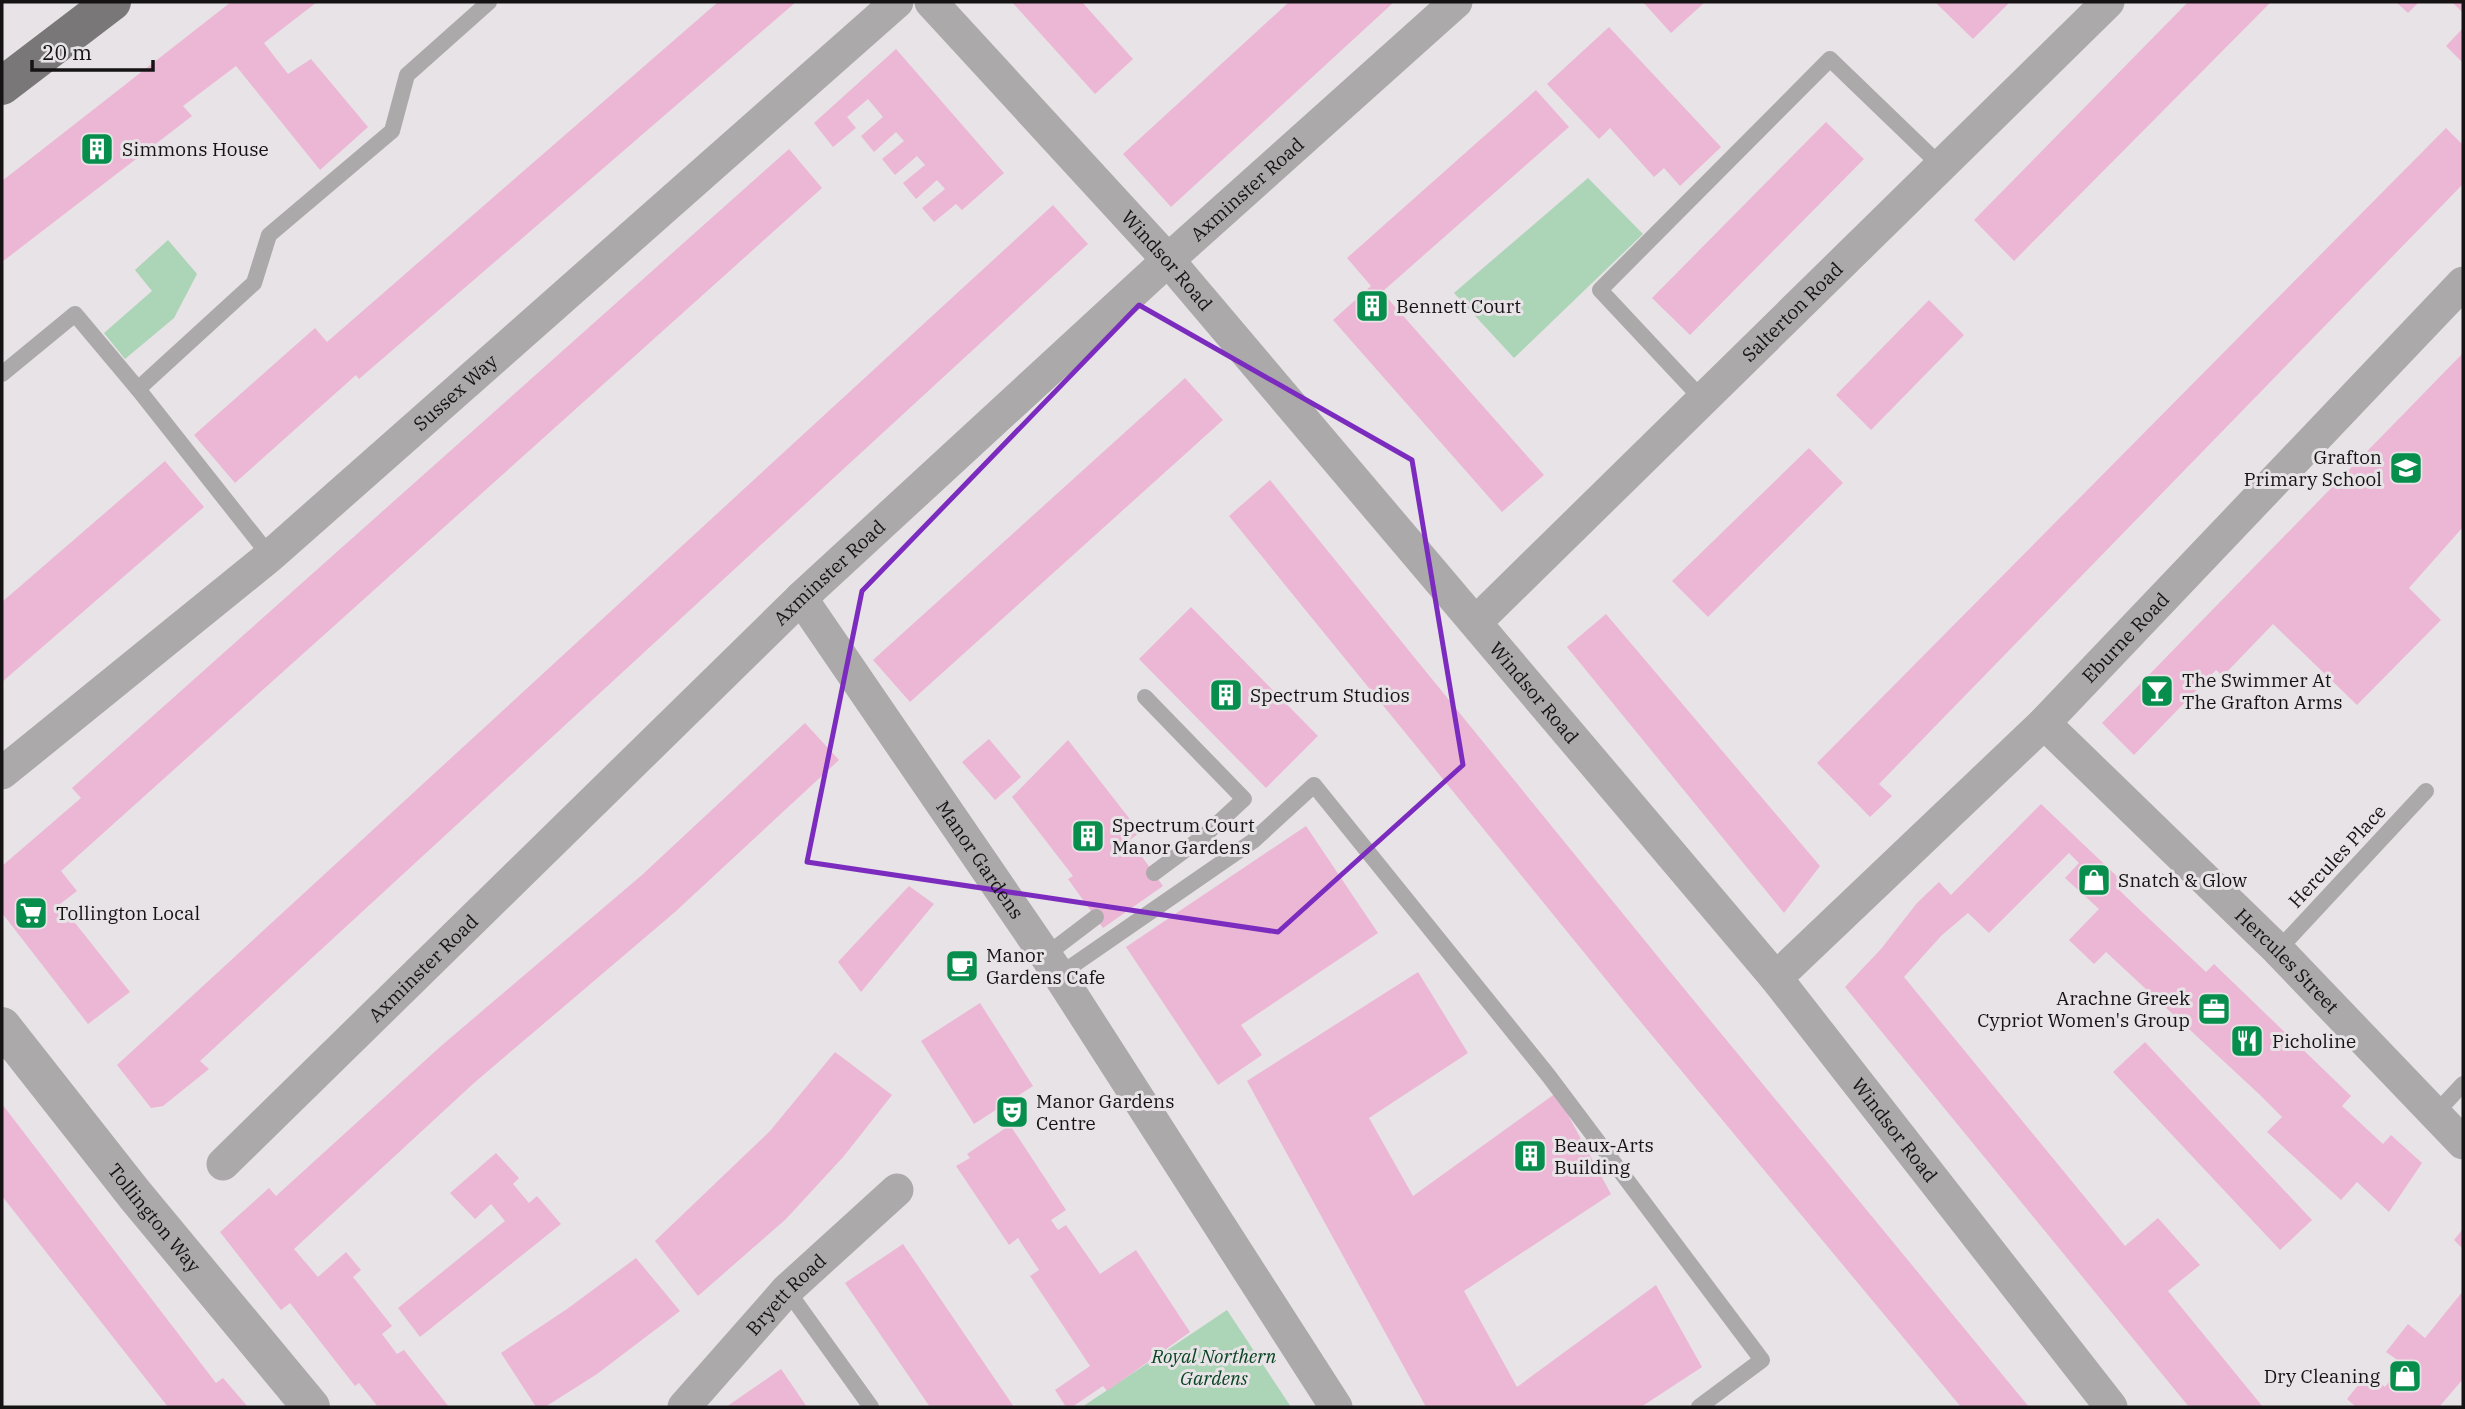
<svg xmlns="http://www.w3.org/2000/svg" width="2465" height="1409" font-family="'IBM Plex Serif',serif">
<rect width="100%" height="100%" fill="#e8e3e6"/>
<g fill="#acd4b7">
<polygon points="1588,178 1643,234 1514,358 1454,293"/>
<polygon points="168,240 197,274 174,318 125,359 104,333 152,291 135,270"/>
<polygon points="1227,1310 1291,1407 1082,1407"/>
</g>
<g fill="#ecb7d5">
<polygon points="231,2 317,2 264,43 288,74 311,59 368,127 320,170 236,66 183,106 192,116 2,262 2,181"/>
<polygon points="718,2 796,2 359,379 356,375 235,483 194,435 315,328 327,342"/>
<polygon points="1012,2 1082,2 1133,59 1095,94"/>
<polygon points="1289,2 1394,2 1171,207 1123,154"/>
<polygon points="1643,2 1705,2 1671,33"/>
<polygon points="1935,2 2010,2 1973,39"/>
<polygon points="2188,2 2271,2 2014,261 1974,220"/>
<polygon points="2396,2 2419,2 2408,13"/>
<polygon points="2452,2 2463,2 2463,13"/>
<polygon points="1609,27 1721,147 1680,186 1664,168 1654,177 1610,128 1599,139 1547,84"/>
<polygon points="2463,28 2463,63 2446,46"/>
<polygon points="896,49 1004,173 962,210 956,204 934,222 922,208 945,189 937,180 916,199 903,183 925,165 917,156 895,175 882,159 904,141 896,132 874,152 861,136 883,117 868,99 847,117 856,128 833,147 814,123"/>
<polygon points="1536,90 1569,127 1382,292 1544,475 1502,512 1333,320 1371,286 1347,258"/>
<polygon points="1826,122 1864,159 1690,335 1652,298"/>
<polygon points="2446,128 2463,145 2463,184 1879,784 1892,796 1870,817 1817,763"/>
<polygon points="789,149 822,188 61,871 77,891 60,904 130,992 88,1024 2,913 2,866 81,798 72,788"/>
<polygon points="1053,205 1088,244 200,1061 209,1069 163,1106 151,1108 117,1065"/>
<polygon points="1929,300 1964,335 1871,430 1836,395"/>
<polygon points="2463,353 2463,527 2409,588 2441,620 2357,705 2273,624 2223,676 2216,670 2134,755 2102,723"/>
<polygon points="1185,378 1223,420 910,702 873,660"/>
<polygon points="1809,448 1843,483 1708,617 1672,581"/>
<polygon points="165,461 204,507 2,682 2,602"/>
<polygon points="1270,480 1672,974 2029,1407 1961,1407 1630,1009 1229,516"/>
<polygon points="1191,607 1318,736 1266,788 1139,659"/>
<polygon points="1606,614 1820,866 1784,913 1567,647"/>
<polygon points="805,723 839,760 675,912 474,1083 294,1249 318,1277 346,1252 361,1270 353,1277 392,1326 382,1334 397,1354 404,1350 449,1407 378,1407 359,1383 355,1386 290,1303 281,1310 220,1232 269,1188 276,1196 441,1046 642,875"/>
<polygon points="989,739 1021,777 995,800 962,762"/>
<polygon points="1068,740 1140,832 1130,840 1163,886 1103,928 1068,879 1073,876 1012,797"/>
<polygon points="2041,804 2123,882 2118,889 2142,912 2206,972 2214,964 2351,1096 2342,1106 2383,1144 2391,1135 2422,1163 2389,1212 2357,1182 2341,1200 2267,1132 2282,1117 2259,1094 2106,952 2094,964 2069,940 2099,909 2065,878 2079,863 2069,853 1989,933 1968,913 1942,935 1904,977 2125,1246 2158,1218 2200,1265 2168,1291 2263,1407 2189,1407 1845,987 1881,949 1917,903 1939,882 1951,895"/>
<polygon points="1306,826 1378,933 1241,1025 1262,1055 1218,1085 1126,947"/>
<polygon points="909,886 934,904 861,992 838,962"/>
<polygon points="1418,972 1468,1053 1369,1118 1413,1196 1556,1093 1611,1194 1464,1291 1517,1387 1656,1285 1702,1367 1641,1407 1426,1407 1247,1081"/>
<polygon points="980,1003 1033,1086 974,1124 921,1041"/>
<polygon points="2145,1042 2312,1220 2280,1250 2113,1072"/>
<polygon points="835,1052 892,1095 844,1156 786,1219 698,1296 655,1241 770,1131"/>
<polygon points="2,1104 216,1383 223,1378 248,1407 168,1407 2,1196"/>
<polygon points="1010,1125 1066,1210 1051,1220 1058,1230 1066,1225 1100,1274 1136,1250 1190,1332 1107,1391 1103,1386 1072,1407 1066,1407 1055,1390 1090,1366 1030,1276 1039,1270 1018,1238 1009,1245 956,1166 970,1158 967,1154"/>
<polygon points="496,1153 519,1178 513,1184 529,1203 537,1196 561,1224 420,1337 398,1308 505,1221 491,1204 475,1219 450,1193"/>
<polygon points="2463,1229 2463,1249 2454,1240"/>
<polygon points="903,1244 1014,1407 930,1407 845,1283"/>
<polygon points="636,1258 680,1311 597,1374 545,1407 536,1407 501,1353 567,1309"/>
<polygon points="2463,1291 2463,1379 2439,1407 2356,1407 2347,1399 2368,1373 2385,1387 2403,1364 2386,1352 2408,1324 2425,1338"/>
<polygon points="781,1369 807,1407 726,1407"/>
</g>
<g fill="none" stroke-linecap="round" stroke-linejoin="round">
<g stroke="#aba9aa" stroke-width="16">
<polyline points="2,374 75,314 138,389 270,556"/>
<polyline points="138,389 254,283 269,235 392,131 407,75 489,2"/>
<polyline points="1703,400 1600,290 1830,59 1941,166"/>
<polyline points="1145,697 1244,799 1204,836 1154,873"/>
<polyline points="2278,950 2426,791"/>
<polyline points="1046,955 1096,917"/>
<polyline points="1059,975 1253,841 1314,785 1548,1075 1762,1360 1699,1407"/>
<polyline points="2434,1115 2463,1084"/>
<polyline points="787,1290 871,1407"/>
</g>
<g stroke="#aba9aa" stroke-width="33">
<path id="s1" d="M931,2L1168,260L1776,978L2111,1407"/>
<path id="s2" d="M801,598L1059,975L1336,1407"/>
<path id="s3" d="M1476,622L2108,2"/>
<path id="s4" d="M2044,723L2278,950L2463,1143"/>
<path id="s5" d="M2,773L270,556L897,2"/>
<path id="s6" d="M1776,978L2044,723L2463,283"/>
<path id="s7" d="M223,1164L801,598L1168,260L1456,2"/>
<path id="s8" d="M684,1407L787,1290L897,1190"/>
</g>
<path stroke="#aba9aa" stroke-width="38" id="s9" d="M2,1026L135,1195L311,1407"/>
<polyline stroke="#7a7779" stroke-width="38" points="2,86 112,2"/>
</g>
<path fill="none" stroke="#7b2cbf" stroke-width="5" stroke-linejoin="round" d="M1139,305L1412,460L1463,765L1278,932L807,862L862,591Z"/>
<defs>
<symbol id="building-square" viewBox="-11 -11 22 22"><rect x="-9" y="-9" width="18" height="18" rx="4" fill="#078e4c" stroke="#e8e3e6"/><path d="M-4-6H4V6H1V3H-1V6H-4ZM-2.5-4.3h1.7v1.8h-1.7ZM.8-4.3h1.7v1.8H.8ZM-2.5-1h1.7V.8h-1.7ZM.8-1h1.7V.8H.8Z" fill="#fff"/></symbol>
<symbol id="school-square" viewBox="-11 -11 22 22"><rect x="-9" y="-9" width="18" height="18" rx="4" fill="#078e4c" stroke="#e8e3e6"/><path d="M0-5L7-2L0 1L-7-2ZM-4 1L0 2.5L4 1V4Q0 6-4 4Z" fill="#fff"/></symbol>
<symbol id="bar-square" viewBox="-11 -11 22 22"><rect x="-9" y="-9" width="18" height="18" rx="4" fill="#078e4c" stroke="#e8e3e6"/><path d="M-6-5H6L.8 .8V4.5H3.5V6h-7V4.5H-.8V.8Z" fill="#fff"/></symbol>
<symbol id="shop-square" viewBox="-11 -11 22 22"><rect x="-9" y="-9" width="18" height="18" rx="4" fill="#078e4c" stroke="#e8e3e6"/><path d="M-5-2.5h2.3a2.7 3.5 0 0 1 5.4 0H5L5.5 6h-11ZM-1.5-2.5h3a1.5 2.3 0 0 0-3 0Z" fill="#fff"/></symbol>
<symbol id="supermarket-square" viewBox="-11 -11 22 22"><rect x="-9" y="-9" width="18" height="18" rx="4" fill="#078e4c" stroke="#e8e3e6"/><path d="M-6-5.5h2.5l.6 2H6L4.5 2H-2.5L-4.4-4H-6ZM-1.5 3.2a1.3 1.3 0 1 0 .1 0ZM3 3.2a1.3 1.3 0 1 0 .1 0Z" fill="#fff"/></symbol>
<symbol id="cafe-square" viewBox="-11 -11 22 22"><rect x="-9" y="-9" width="18" height="18" rx="4" fill="#078e4c" stroke="#e8e3e6"/><path d="M-5.5-4.5H6V0H3Q3 3.5 0 3.5H-2.5Q-5.5 3.5-5.5 0ZM3-3.2v2h1.7v-2ZM-6 4.5H4V6H-6Z" fill="#fff"/></symbol>
<symbol id="office-square" viewBox="-11 -11 22 22"><rect x="-9" y="-9" width="18" height="18" rx="4" fill="#078e4c" stroke="#e8e3e6"/><path d="M-6-3h4V-5.5h4V-3h4V5H-6ZM-1-4.5V-3h2v-1.5ZM-6 0V1H6V0Z" fill="#fff"/></symbol>
<symbol id="restaurant-square" viewBox="-11 -11 22 22"><rect x="-9" y="-9" width="18" height="18" rx="4" fill="#078e4c" stroke="#e8e3e6"/><path d="M-5-6h1v4h1v-4h1v4h1v-4h1v5L-1.5 .5V6h-2V.5L-5-1ZM5-6V6H3V1.5H1.5Q1.5-4 5-6Z" fill="#fff"/></symbol>
<symbol id="theatre-square" viewBox="-11 -11 22 22"><rect x="-9" y="-9" width="18" height="18" rx="4" fill="#078e4c" stroke="#e8e3e6"/><path d="M-5-5.5Q0-4 5-5.5V0Q5 5 0 6Q-5 5-5 0ZM-3.3-2.5H-1v1.5H-3.3ZM1-2.5H3.3v1.5H1ZM-2.8 1Q0 5.5 2.8 1Z" fill="#fff"/></symbol>
</defs>
<g fill-rule="evenodd">
<use href="#building-square" x="78" y="130" width="38" height="38"/>
<use href="#building-square" x="1353" y="287" width="38" height="38"/>
<use href="#school-square" x="2387" y="449" width="38" height="38"/>
<use href="#bar-square" x="2138" y="672" width="38" height="38"/>
<use href="#building-square" x="1207" y="676" width="38" height="38"/>
<use href="#building-square" x="1069" y="817" width="38" height="38"/>
<use href="#shop-square" x="2075" y="861" width="38" height="38"/>
<use href="#supermarket-square" x="12" y="894" width="38" height="38"/>
<use href="#cafe-square" x="943" y="947" width="38" height="38"/>
<use href="#office-square" x="2195" y="990" width="38" height="38"/>
<use href="#restaurant-square" x="2228" y="1022" width="38" height="38"/>
<use href="#theatre-square" x="993" y="1093" width="38" height="38"/>
<use href="#building-square" x="1511" y="1137" width="38" height="38"/>
<use href="#shop-square" x="2386" y="1357" width="38" height="38"/>
</g>
<g text-anchor="middle" stroke-width="6" stroke-linejoin="round" paint-order="stroke">
<g font-size="19" fill="#151314" stroke="#e8e3e6" text-anchor="start">
<text x="122" y="156">Simmons House</text>
<text x="1396" y="313">Bennett Court</text>
<text x="2382" y="464" text-anchor="end">Grafton<tspan x="2382" dy="22">Primary School</tspan></text>
<text x="2182" y="687">The Swimmer At<tspan x="2182" dy="22">The Grafton Arms</tspan></text>
<text x="1250" y="702">Spectrum Studios</text>
<text x="1112" y="832">Spectrum Court<tspan x="1112" dy="22">Manor Gardens</tspan></text>
<text x="2118" y="887">Snatch &amp; Glow</text>
<text x="56" y="920">Tollington Local</text>
<text x="986" y="962">Manor<tspan x="986" dy="22">Gardens Cafe</tspan></text>
<text x="2190" y="1005" text-anchor="end">Arachne Greek<tspan x="2190" dy="22">Cypriot Women's Group</tspan></text>
<text x="2272" y="1048">Picholine</text>
<text x="1036" y="1108">Manor Gardens<tspan x="1036" dy="22">Centre</tspan></text>
<text x="1554" y="1152">Beaux-Arts<tspan x="1554" dy="22">Building</tspan></text>
<text x="2380" y="1383" text-anchor="end">Dry Cleaning</text>
</g>
<g font-size="19" fill="#151314" stroke="#e8e3e6">
<text dy="7" stroke="none"><textPath href="#s7" startOffset="1414">Axminster Road</textPath></text>
<text dy="7" stroke="none"><textPath href="#s1" startOffset="350">Windsor Road</textPath></text>
<text dy="7" stroke="none"><textPath href="#s3" startOffset="443">Salterton Road</textPath></text>
<text dy="7" stroke="none"><textPath href="#s5" startOffset="592">Sussex Way</textPath></text>
<text dy="7" stroke="none"><textPath href="#s7" startOffset="847">Axminster Road</textPath></text>
<text dy="7" stroke="none"><textPath href="#s6" startOffset="488">Eburne Road</textPath></text>
<text dy="7" stroke="none"><textPath href="#s1" startOffset="917">Windsor Road</textPath></text>
<text transform="translate(2337 856) rotate(-47)" y="7">Hercules Place</text>
<text dy="7" stroke="none"><textPath href="#s2" startOffset="317">Manor Gardens</textPath></text>
<text dy="7" stroke="none"><textPath href="#s4" startOffset="340">Hercules Street</textPath></text>
<text dy="7" stroke="none"><textPath href="#s7" startOffset="280">Axminster Road</textPath></text>
<text dy="7" stroke="none"><textPath href="#s1" startOffset="1484">Windsor Road</textPath></text>
<text dy="7" stroke="none"><textPath href="#s9" startOffset="245">Tollington Way</textPath></text>
<text dy="7" stroke="none"><textPath href="#s8" startOffset="152">Bryett Road</textPath></text>
</g>
<g font-size="19" font-style="italic" fill="#084423" stroke="#e8e3e6">
<text x="1214" y="1363">Royal Northern<tspan x="1214" dy="22">Gardens</tspan></text>
</g>
</g>
<rect width="2465" height="1409" fill="none" stroke="#151314" stroke-width="7"/>
<path d="M32 60v10h121v-10" fill="none" stroke="#151314" stroke-width="3.5"/>
<text x="42" y="60" font-size="21" fill="#151314" stroke="#e8e3e6" stroke-width="5" paint-order="stroke">20 m</text>
</svg>
